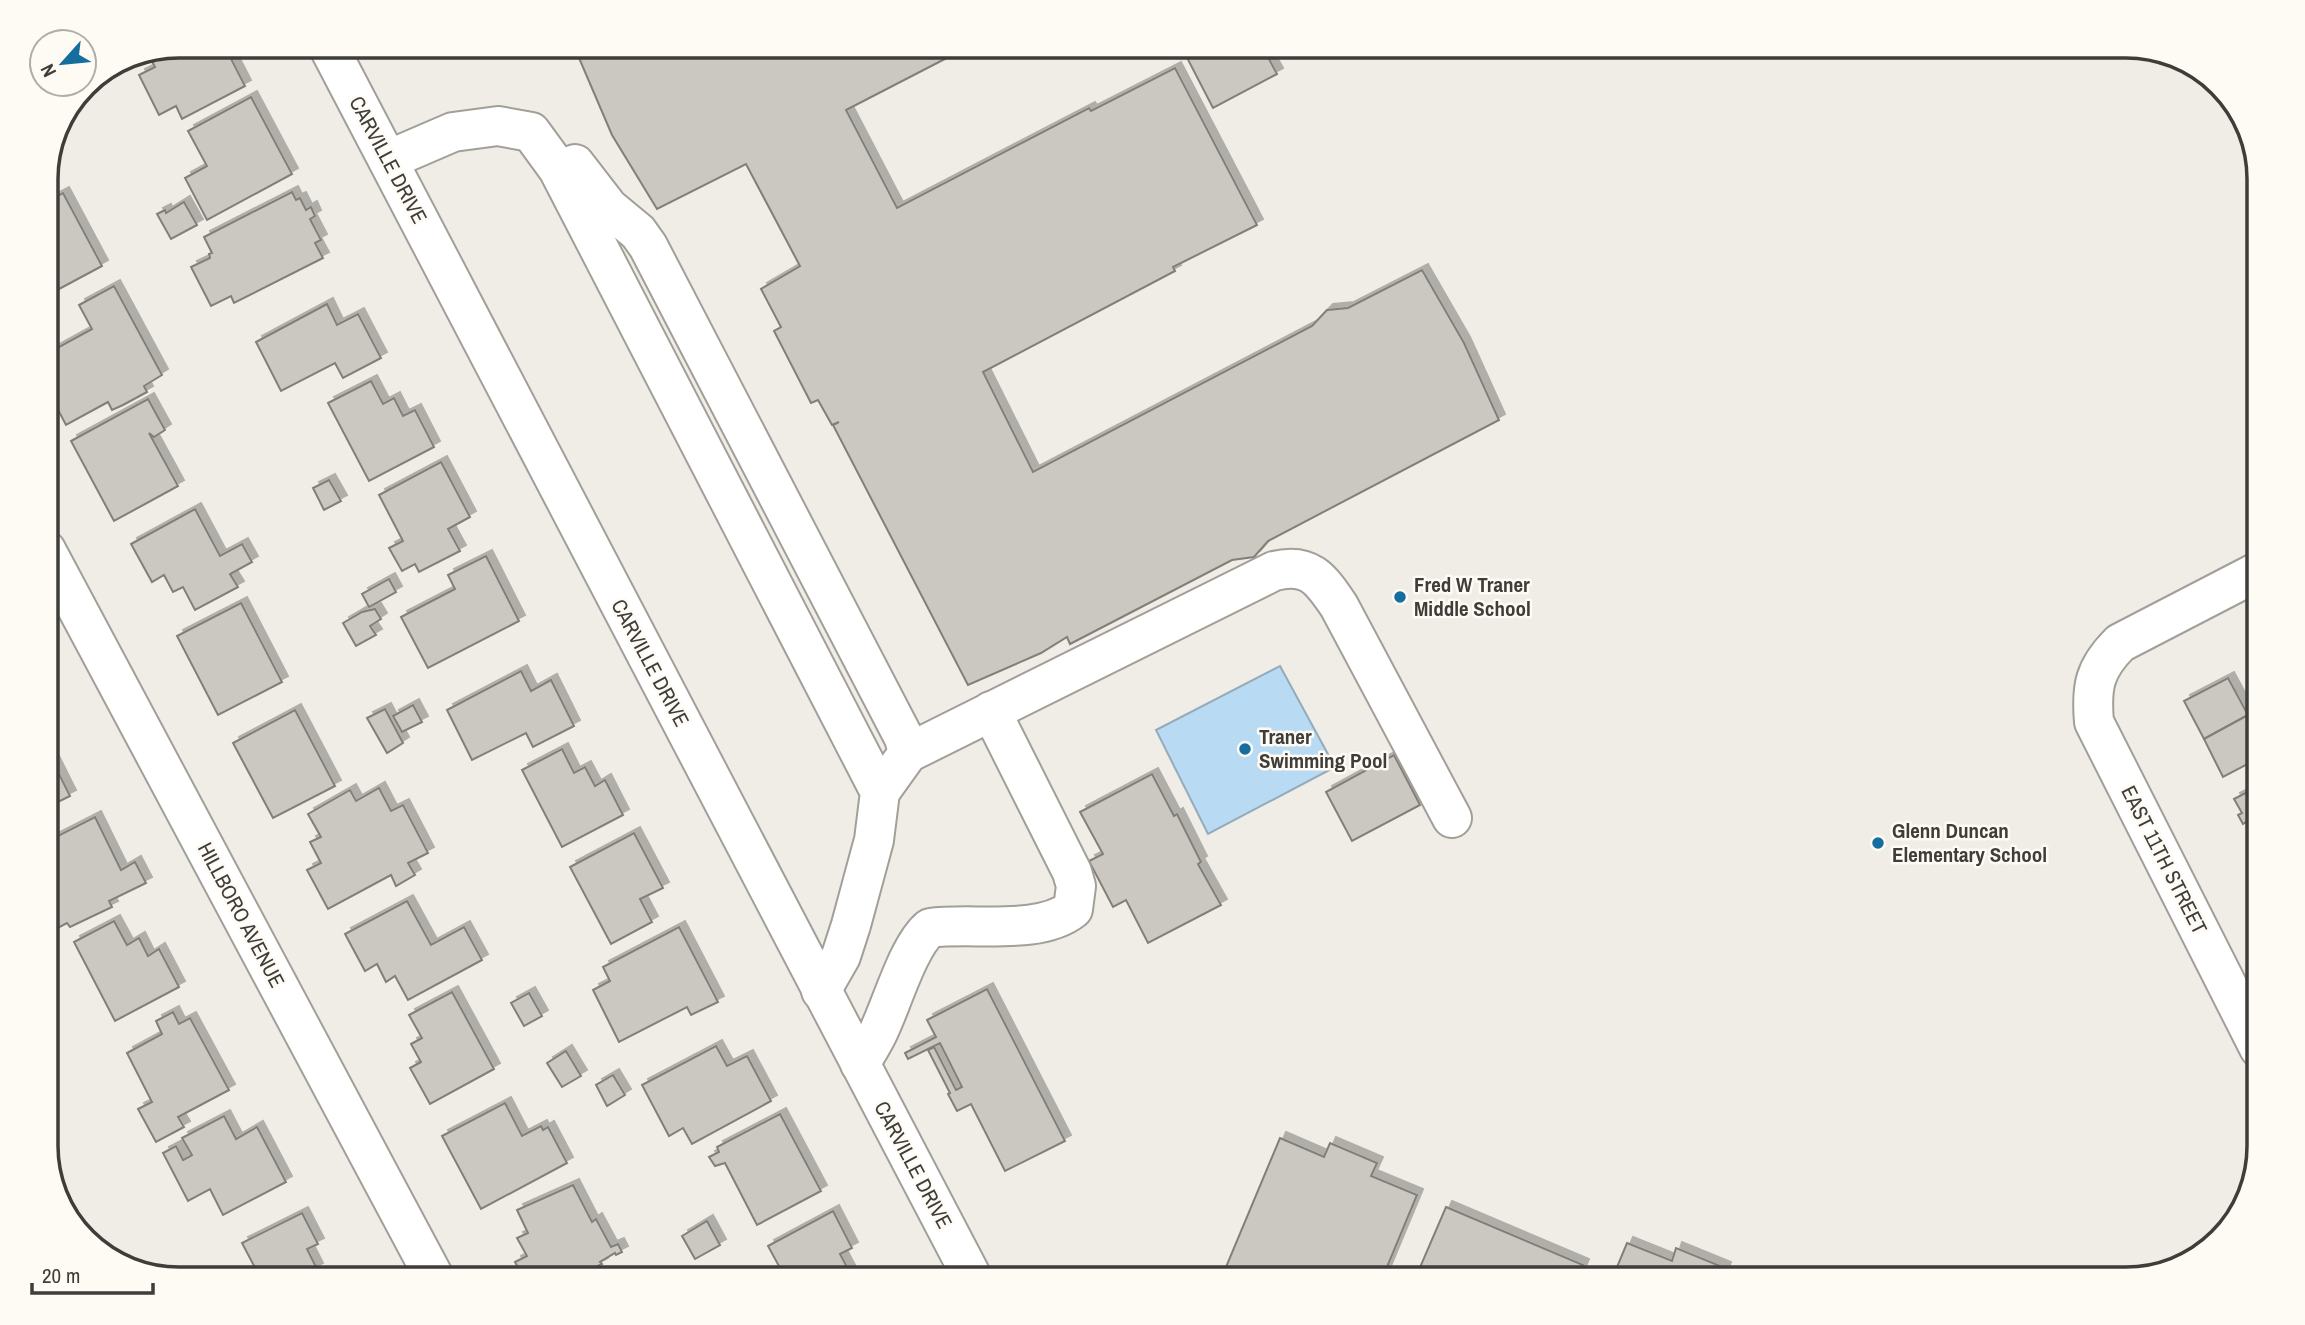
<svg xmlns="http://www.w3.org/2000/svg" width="2305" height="1325" font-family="'Archivo Narrow',sans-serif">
<defs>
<filter id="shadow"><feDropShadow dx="6" dy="-6" stdDeviation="0" flood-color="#0004"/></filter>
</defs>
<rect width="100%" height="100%" fill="#f0ede7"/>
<polygon fill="#b8daf2" stroke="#93abbb" stroke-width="2" points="1280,666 1335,767 1208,834 1156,730"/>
<g fill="#cbc8c2" stroke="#827f79" stroke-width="2" filter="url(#shadow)">
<polygon points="179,46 210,46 214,53 225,47 245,86 182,119 176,106 159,115 139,75 155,67 147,52"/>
<polygon points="603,46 970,46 846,110 897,208 1089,108 1091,111 1175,68 1257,225 1173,267 1175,271 983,372 1033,472 1312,326 1327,310 1348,308 1422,270 1464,343 1499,420 1268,541 1254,557 1232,560 1070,644 1067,637 1041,653 968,685 833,425 839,422 832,425 818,400 811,403 774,331 781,327 761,289 800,266 746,164 657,209 612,135 579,58"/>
<polygon points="1191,46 1262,46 1277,74 1213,108 1183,50"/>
<polygon points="251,97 292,174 207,220 185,178 207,166 188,131"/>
<polygon points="292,192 296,200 300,198 306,210 311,207 315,216 310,219 321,240 315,243 323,258 234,303 231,296 211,306 191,267 210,258 209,254 212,253 204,237"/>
<polygon points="63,193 102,266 46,296 46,202"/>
<polygon points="184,202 197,225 171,239 157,214 165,210 166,213"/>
<polygon points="114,286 162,375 144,386 147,392 123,405 112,410 108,402 66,425 46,387 46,354 92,329 79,305"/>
<polygon points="327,304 337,325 358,314 381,358 343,378 335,363 281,391 256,342"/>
<polygon points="371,381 383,404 394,398 403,416 415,410 434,447 369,481 328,403"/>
<polygon points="148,399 165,430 154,437 149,433 178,486 114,521 71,441"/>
<polygon points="441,462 470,517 448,529 460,551 419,572 415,564 402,571 389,548 403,541 379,495"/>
<polygon points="329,480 341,501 324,510 313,488"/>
<polygon points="195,509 220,556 242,544 252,562 230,574 238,587 195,610 183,587 173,592 164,575 152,582 131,544"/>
<polygon points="486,556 519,621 428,668 401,617 455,589 448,575"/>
<polygon points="389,579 396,592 369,607 362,594"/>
<polygon points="241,603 282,682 218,715 177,636"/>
<polygon points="375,609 381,619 370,626 376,635 356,646 343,623 362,612"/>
<polygon points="521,671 531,691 551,680 574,726 533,747 526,733 472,760 447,710"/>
<polygon points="2228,678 2248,715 2204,739 2184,701"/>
<polygon points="413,705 422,722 402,732 393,716"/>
<polygon points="385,709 403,743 387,753 367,718"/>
<polygon points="295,710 335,786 273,818 233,743"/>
<polygon points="2248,715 2259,739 2259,758 2223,777 2204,739"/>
<polygon points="562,749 574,773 585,767 595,786 605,780 623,815 562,847 522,770"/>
<polygon points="1394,755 1420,805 1352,841 1326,792"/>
<polygon points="51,758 70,796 46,808 46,761"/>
<polygon points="1152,774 1174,816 1177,814 1201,862 1198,864 1221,905 1148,943 1126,900 1113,907 1089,861 1103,854 1080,812"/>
<polygon points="2259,786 2259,834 2254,837 2246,822 2243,824 2238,815 2242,813 2234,799"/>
<polygon points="379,788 391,811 403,805 428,853 408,863 415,875 396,886 391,875 328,909 307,870 321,863 310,842 321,837 308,814 350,790 356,801"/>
<polygon points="95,817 121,870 135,862 146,883 109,901 112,907 70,927 67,923 52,931 46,919 46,893 50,891 46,882 46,842"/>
<polygon points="634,833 663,888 640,899 652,922 611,944 570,867"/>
<polygon points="407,901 431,945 464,927 482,960 408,1000 395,976 386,982 377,964 365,971 345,934"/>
<polygon points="114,921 127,945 139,938 148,956 159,949 179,987 115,1021 74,942"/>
<polygon points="679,927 718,1002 691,1015 687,1007 619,1042 593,990 610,981 603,967"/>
<polygon points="987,989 1065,1141 1005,1171 971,1104 957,1111 948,1094 950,1093 928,1050 934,1047 956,1090 962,1087 940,1043 908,1059 905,1053 936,1037 927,1020"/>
<polygon points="452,992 494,1069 430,1104 410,1068 421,1062 411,1044 422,1038 409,1015"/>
<polygon points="529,993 542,1016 524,1026 511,1003"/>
<polygon points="173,1012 179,1024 190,1018 229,1090 178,1117 184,1127 156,1142 138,1109 152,1102 127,1053 162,1034 156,1021"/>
<polygon points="716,1046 727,1066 747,1056 771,1101 692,1144 683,1128 669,1136 642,1085"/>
<polygon points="566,1051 581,1076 562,1087 547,1063"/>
<polygon points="613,1075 625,1095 607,1106 596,1085"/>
<polygon points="505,1103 522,1136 541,1126 543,1130 548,1127 567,1163 481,1209 442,1136"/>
<polygon points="780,1114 821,1191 757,1225 725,1163 715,1166 709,1157 719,1152 717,1147"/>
<polygon points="224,1116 236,1139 257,1127 286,1182 223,1215 210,1189 188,1201 163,1153 176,1146 183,1160 192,1155 182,1138"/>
<polygon points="1280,1138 1324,1157 1330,1143 1377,1163 1371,1176 1417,1195 1382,1279 1221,1279"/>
<polygon points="573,1185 592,1222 596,1219 611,1247 618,1244 622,1252 616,1255 615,1253 600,1262 602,1264 572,1279 524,1279 515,1262 527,1256 517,1238 528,1233 517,1210"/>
<polygon points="1446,1207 1583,1265 1577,1279 1415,1279"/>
<polygon points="833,1211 852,1248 840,1254 849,1271 839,1277 840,1279 786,1279 768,1246"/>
<polygon points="302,1213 318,1244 307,1249 317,1269 306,1274 309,1279 261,1279 242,1243"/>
<polygon points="707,1221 720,1245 695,1259 682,1236"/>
<polygon points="1627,1243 1672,1261 1676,1248 1725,1268 1721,1279 1612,1279"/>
</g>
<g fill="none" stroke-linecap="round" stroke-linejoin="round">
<defs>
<g id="minor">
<polyline points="328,46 973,1279"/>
<polyline points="388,160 453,132 498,126 531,132 558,169 880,792 874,840 851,925 841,956 821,991"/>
<polyline points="575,164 609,208 638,232 648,246 904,738 908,753 880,792"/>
<polyline points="46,550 435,1279"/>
<path d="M2259,571L2120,643C2094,669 2091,687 2094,722L2259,1048"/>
<path d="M908,753L1274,571C1309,562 1321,579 1339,606L1452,818"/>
<path d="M860,1064C867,1052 876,1039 881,1026C893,1000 909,945 930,928C972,922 1039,936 1073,909L1076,886L1072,872L991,711"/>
</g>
</defs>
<use href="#minor" stroke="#a29f99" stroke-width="42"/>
<use href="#minor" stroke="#fff" stroke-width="38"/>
</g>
<g fill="#166e9e" stroke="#fefaf4" stroke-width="2.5">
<circle cx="1400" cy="597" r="7"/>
<circle cx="1245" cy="749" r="7"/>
<circle cx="1878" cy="843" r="7"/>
</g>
<g text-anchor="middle" stroke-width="5" stroke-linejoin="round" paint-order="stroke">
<g font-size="21" fill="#3e3d3a" stroke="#fefaf4">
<text transform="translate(388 160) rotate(62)" y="7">CARVILLE DRIVE</text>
<text transform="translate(650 663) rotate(62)" y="7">CARVILLE DRIVE</text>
<text transform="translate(2164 860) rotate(63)" y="7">EAST 11TH STREET</text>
<text transform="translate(241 915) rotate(62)" y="7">HILLBORO AVENUE</text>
<text transform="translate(913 1165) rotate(62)" y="7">CARVILLE DRIVE</text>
</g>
<g font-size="21" font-weight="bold" fill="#3e3d3a" stroke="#fefaf4" text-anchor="start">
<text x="1414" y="592">Fred W Traner<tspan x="1414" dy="24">Middle School</tspan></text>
<text x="1259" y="744">Traner<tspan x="1259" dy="24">Swimming Pool</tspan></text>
<text x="1892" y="838">Glenn Duncan<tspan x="1892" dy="24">Elementary School</tspan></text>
</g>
</g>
<path d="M0 0H2305V1325H0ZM179 58H2126A121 121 0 0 1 2247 179V1146A121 121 0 0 1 2126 1267H179A121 121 0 0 1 58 1146V179A121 121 0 0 1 179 58Z" fill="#fefaf4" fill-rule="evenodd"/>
<path fill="none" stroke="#3e3d3a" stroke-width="3.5" d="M179 58H2126A121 121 0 0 1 2247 179V1146A121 121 0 0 1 2126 1267H179A121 121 0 0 1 58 1146V179A121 121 0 0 1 179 58Z"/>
<g transform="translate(63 63) rotate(243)"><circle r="33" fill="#fefaf4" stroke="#b1aeaa" stroke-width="2"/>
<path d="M0-5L12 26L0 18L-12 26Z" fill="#166e9e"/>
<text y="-10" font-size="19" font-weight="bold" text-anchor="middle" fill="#3e3d3a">N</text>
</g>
<path d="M32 1283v10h121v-10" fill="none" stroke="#3e3d3a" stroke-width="3.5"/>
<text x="42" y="1283" font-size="21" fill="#3e3d3a" stroke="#fefaf4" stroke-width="5" paint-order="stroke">20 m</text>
</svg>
